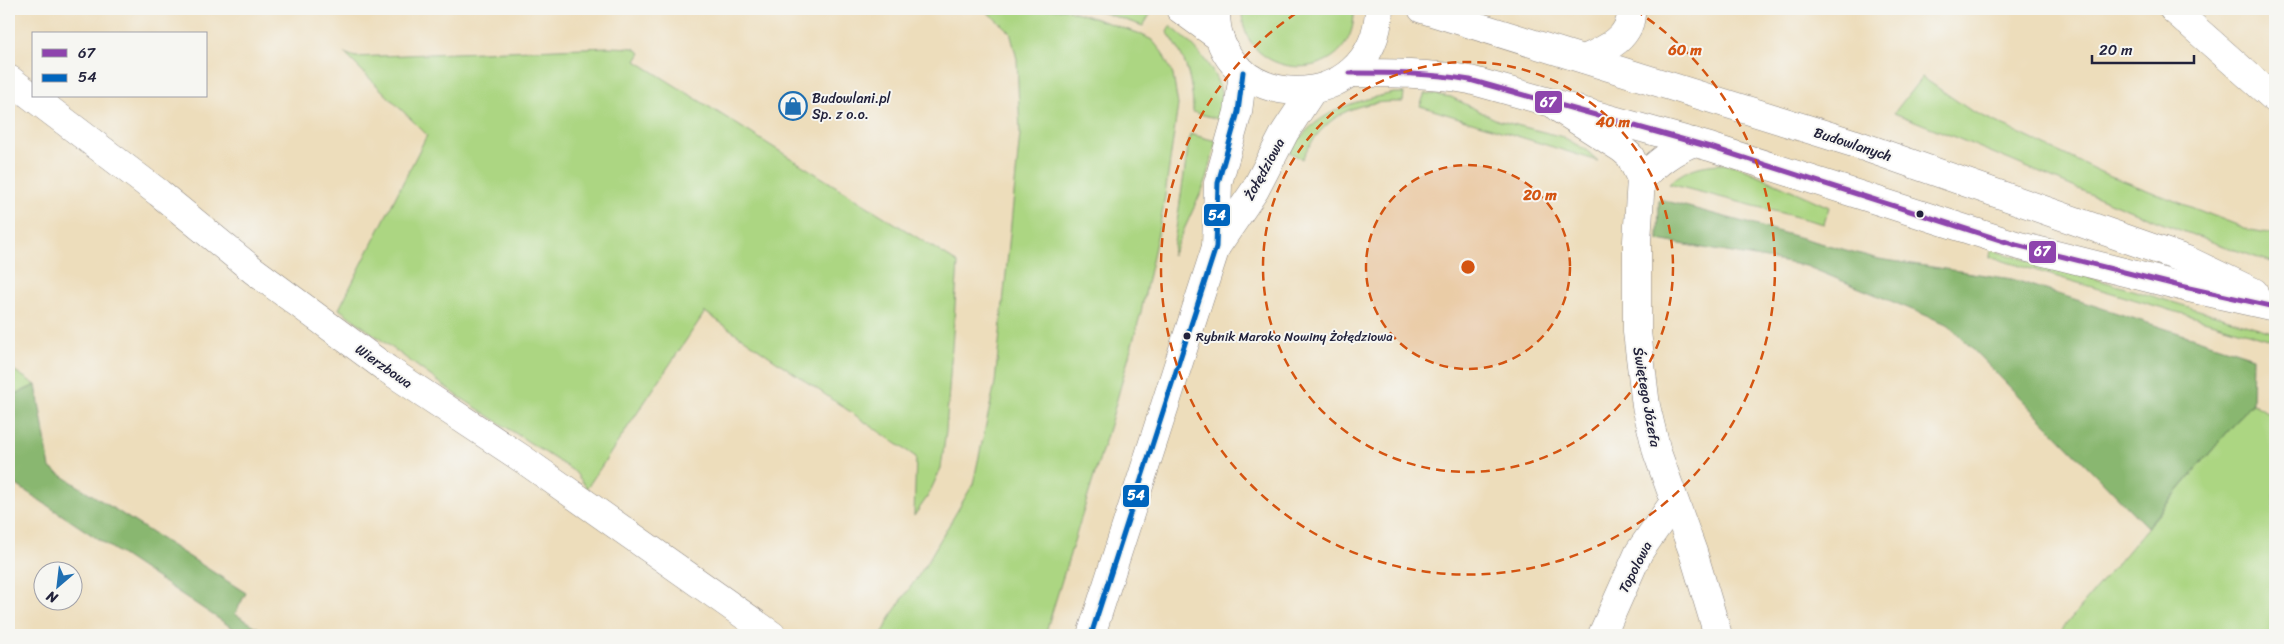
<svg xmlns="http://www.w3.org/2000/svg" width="2284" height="644" font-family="Sriracha,sans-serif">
<rect width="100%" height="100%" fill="#f6f6f2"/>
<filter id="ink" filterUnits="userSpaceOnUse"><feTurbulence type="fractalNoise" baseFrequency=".02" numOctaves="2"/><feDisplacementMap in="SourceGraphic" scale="10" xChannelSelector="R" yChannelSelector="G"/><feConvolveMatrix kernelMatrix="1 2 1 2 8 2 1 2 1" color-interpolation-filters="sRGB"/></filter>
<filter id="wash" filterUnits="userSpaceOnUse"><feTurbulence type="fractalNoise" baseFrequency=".0096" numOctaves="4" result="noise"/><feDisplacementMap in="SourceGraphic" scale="20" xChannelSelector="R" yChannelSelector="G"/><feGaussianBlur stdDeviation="1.12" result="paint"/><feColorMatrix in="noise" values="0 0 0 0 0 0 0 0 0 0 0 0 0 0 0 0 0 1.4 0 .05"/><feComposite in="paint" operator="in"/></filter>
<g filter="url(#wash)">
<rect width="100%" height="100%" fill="#edddbb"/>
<g fill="#acd682" stroke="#677c5e">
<polygon points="980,9 1066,9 1138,33 1152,40 1162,52 1173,75 1178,105 1163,209 1141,312 1110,425 1045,635 882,635 892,614 925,566 973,484 995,383 1020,134 1017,59 1010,32 985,10"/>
<polygon points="1092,9 1143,9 1151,13 1143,26"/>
<path d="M1242,9H1354C1357,88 1240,84 1242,9Z"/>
<path d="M1170,26C1199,48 1229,81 1222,120L1193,112C1193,82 1186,56 1167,32Z"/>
<polygon points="609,47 634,48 641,53 636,61 958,263 946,431 941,468 928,496 914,516 916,457 705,312 587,488 575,472 458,396 339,309 427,135 344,53 355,57"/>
<path d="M1922,77L1970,110L2103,173L2250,230L2275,234V263C2145,223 2022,162 1894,113Z"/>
<path d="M1394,93H1404L1403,102C1355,100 1324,115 1302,159L1289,152C1316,112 1349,102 1394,93Z"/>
<polygon points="1425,93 1451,97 1497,120 1563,137 1586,150 1598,161 1420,106"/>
<polygon points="1190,134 1216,141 1207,179 1172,256"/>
<path d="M1725,164L1737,166L1829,207L1824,224L1669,184C1684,169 1703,164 1725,164Z"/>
<polygon points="1991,250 2089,277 2275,333 2275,341 1990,257"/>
<polygon points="9,367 36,385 9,397"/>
<polygon points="2252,403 2275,417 2275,635 2057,635"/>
</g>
<g fill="#89b770" stroke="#566c56">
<polygon points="1659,199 1879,259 2012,279 2253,357 2252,403 2147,527 1949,325 1806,266 1658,240"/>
<polygon points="36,385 50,468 246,593 235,614 270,635 243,635 9,480 9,397"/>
</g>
</g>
<g filter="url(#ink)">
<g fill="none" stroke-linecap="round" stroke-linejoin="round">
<defs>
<g id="minor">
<polyline points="2173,9 2275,99"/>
<path d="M1584,59C1607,49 1633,37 1631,9"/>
<polyline points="9,79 159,193 253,270 387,369 524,460 772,635"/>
<polyline points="1558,108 1622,149 1630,156 1641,179 1637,241 1637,332 1646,406 1657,452 1693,552 1718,635"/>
<path d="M1641,179C1657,163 1672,151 1694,142"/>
<polyline points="1602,635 1639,552 1674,502"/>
</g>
<g id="tertiary">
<polyline points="1180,9 1220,38"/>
<path d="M1216,9C1213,115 1375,121 1379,9"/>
<polyline points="1422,9 1853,143 2187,260 2254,292"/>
<path d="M1350,73C1390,73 1430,73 1470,80L1710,147L2016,245L2180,286L2275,307"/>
<polyline points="1216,247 1255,190 1285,132 1312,91"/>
<polyline points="1091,635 1216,247 1218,183 1238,112 1243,72"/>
</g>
</defs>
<use href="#minor" stroke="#88807b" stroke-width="29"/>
<use href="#tertiary" stroke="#88807b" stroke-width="29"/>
<use href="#minor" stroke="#fff" stroke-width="28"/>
<use href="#tertiary" stroke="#fff" stroke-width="28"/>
<defs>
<path id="bus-1" d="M1350,73C1390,73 1430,73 1470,80L1710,147L2016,245L2180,286L2275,307"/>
<polyline id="bus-2" points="1091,635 1216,247 1218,183 1238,112 1243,72"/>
</defs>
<use href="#bus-1" stroke="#f6f6f2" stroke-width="9"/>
<use href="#bus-2" stroke="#f6f6f2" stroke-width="9"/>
<use href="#bus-1" stroke="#8e44ad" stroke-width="5"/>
<use href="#bus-2" stroke="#0065bd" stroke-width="5"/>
</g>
</g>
<circle cx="1468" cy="267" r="102" fill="#d45411" fill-opacity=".12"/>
<g fill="none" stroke="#d45411" stroke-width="2.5" stroke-dasharray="9 6">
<circle cx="1468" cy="267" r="102"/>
<circle cx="1468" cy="267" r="205"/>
<path d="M1635 10A307 307 0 1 1 1301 10"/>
</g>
<defs>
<symbol id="shop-ring" viewBox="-11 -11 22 22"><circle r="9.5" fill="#f6f6f2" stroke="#1f6fb2" stroke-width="1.5"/><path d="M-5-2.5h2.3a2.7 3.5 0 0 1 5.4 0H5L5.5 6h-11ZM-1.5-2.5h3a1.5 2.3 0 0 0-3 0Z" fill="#1f6fb2"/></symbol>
</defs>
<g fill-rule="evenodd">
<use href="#shop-ring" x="777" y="90" width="32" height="32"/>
</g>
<g fill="#22223b" stroke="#f6f6f2" stroke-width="2">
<circle cx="1920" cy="214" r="4.5"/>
<circle cx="1187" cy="336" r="4.5"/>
</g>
<g text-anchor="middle" stroke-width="4" stroke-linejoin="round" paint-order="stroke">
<g font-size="13" fill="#22223b" stroke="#f6f6f2" text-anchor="start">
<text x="1196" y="341">Rybnik Maroko Nowiny Żołędziowa</text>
</g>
<g font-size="14" fill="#22223b" stroke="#f6f6f2" text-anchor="start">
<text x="812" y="103">Budowlani.pl<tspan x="812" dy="16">Sp. z o.o.</tspan></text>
</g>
<g font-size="14" fill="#22223b" stroke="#f6f6f2">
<text transform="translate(1853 144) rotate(18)" y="5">Budowlanych</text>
<text transform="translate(1264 169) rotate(-61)" y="5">Żołędziowa</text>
<text transform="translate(384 366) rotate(35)" y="5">Wierzbowa</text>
<text transform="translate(1647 397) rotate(80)" y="5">Świętego Józefa</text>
<text transform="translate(1635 567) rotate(-63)" y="5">Topolowa</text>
</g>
</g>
<circle cx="1468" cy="267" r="8" fill="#d45411" stroke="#f6f6f2" stroke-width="2.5"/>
<g font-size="15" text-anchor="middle" font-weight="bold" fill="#d45411" stroke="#f6f6f2" stroke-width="4" stroke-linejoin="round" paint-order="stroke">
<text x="1685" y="55">60 m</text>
<text x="1613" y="127">40 m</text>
<text x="1540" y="200">20 m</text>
</g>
<g stroke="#f6f6f2" stroke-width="2">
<rect x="1534" y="90" width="29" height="24" rx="5" fill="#8e44ad"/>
<rect x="1203" y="203" width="28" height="24" rx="5" fill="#0065bd"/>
<rect x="2028" y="240" width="29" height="24" rx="5" fill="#8e44ad"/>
<rect x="1122" y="484" width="28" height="24" rx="5" fill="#0065bd"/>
</g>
<g font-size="14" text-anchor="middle" font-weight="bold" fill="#fff">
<text x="1548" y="107">67</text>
<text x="1217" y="220">54</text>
<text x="2042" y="256">67</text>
<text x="1136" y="500">54</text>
</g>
<rect width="2284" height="644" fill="none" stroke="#f6f6f2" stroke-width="30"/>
<rect x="32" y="32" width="175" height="65" fill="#f6f6f2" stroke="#a1a1a9"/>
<rect x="42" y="49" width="25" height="8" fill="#8e44ad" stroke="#a1a1a9"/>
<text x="78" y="58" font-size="15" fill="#22223b">67</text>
<rect x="42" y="74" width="25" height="8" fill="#0065bd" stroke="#a1a1a9"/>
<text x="78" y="82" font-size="15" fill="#22223b">54</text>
<g transform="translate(58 586) rotate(208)"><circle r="24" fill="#f6f6f2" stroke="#a1a1a9"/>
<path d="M0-4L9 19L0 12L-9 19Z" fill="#1f6fb2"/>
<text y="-8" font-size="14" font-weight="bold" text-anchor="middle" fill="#22223b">N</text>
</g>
<path d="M2092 55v8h102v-8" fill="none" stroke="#22223b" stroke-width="2.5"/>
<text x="2099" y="55" font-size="15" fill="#22223b" stroke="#f6f6f2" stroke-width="4" paint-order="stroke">20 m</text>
</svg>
